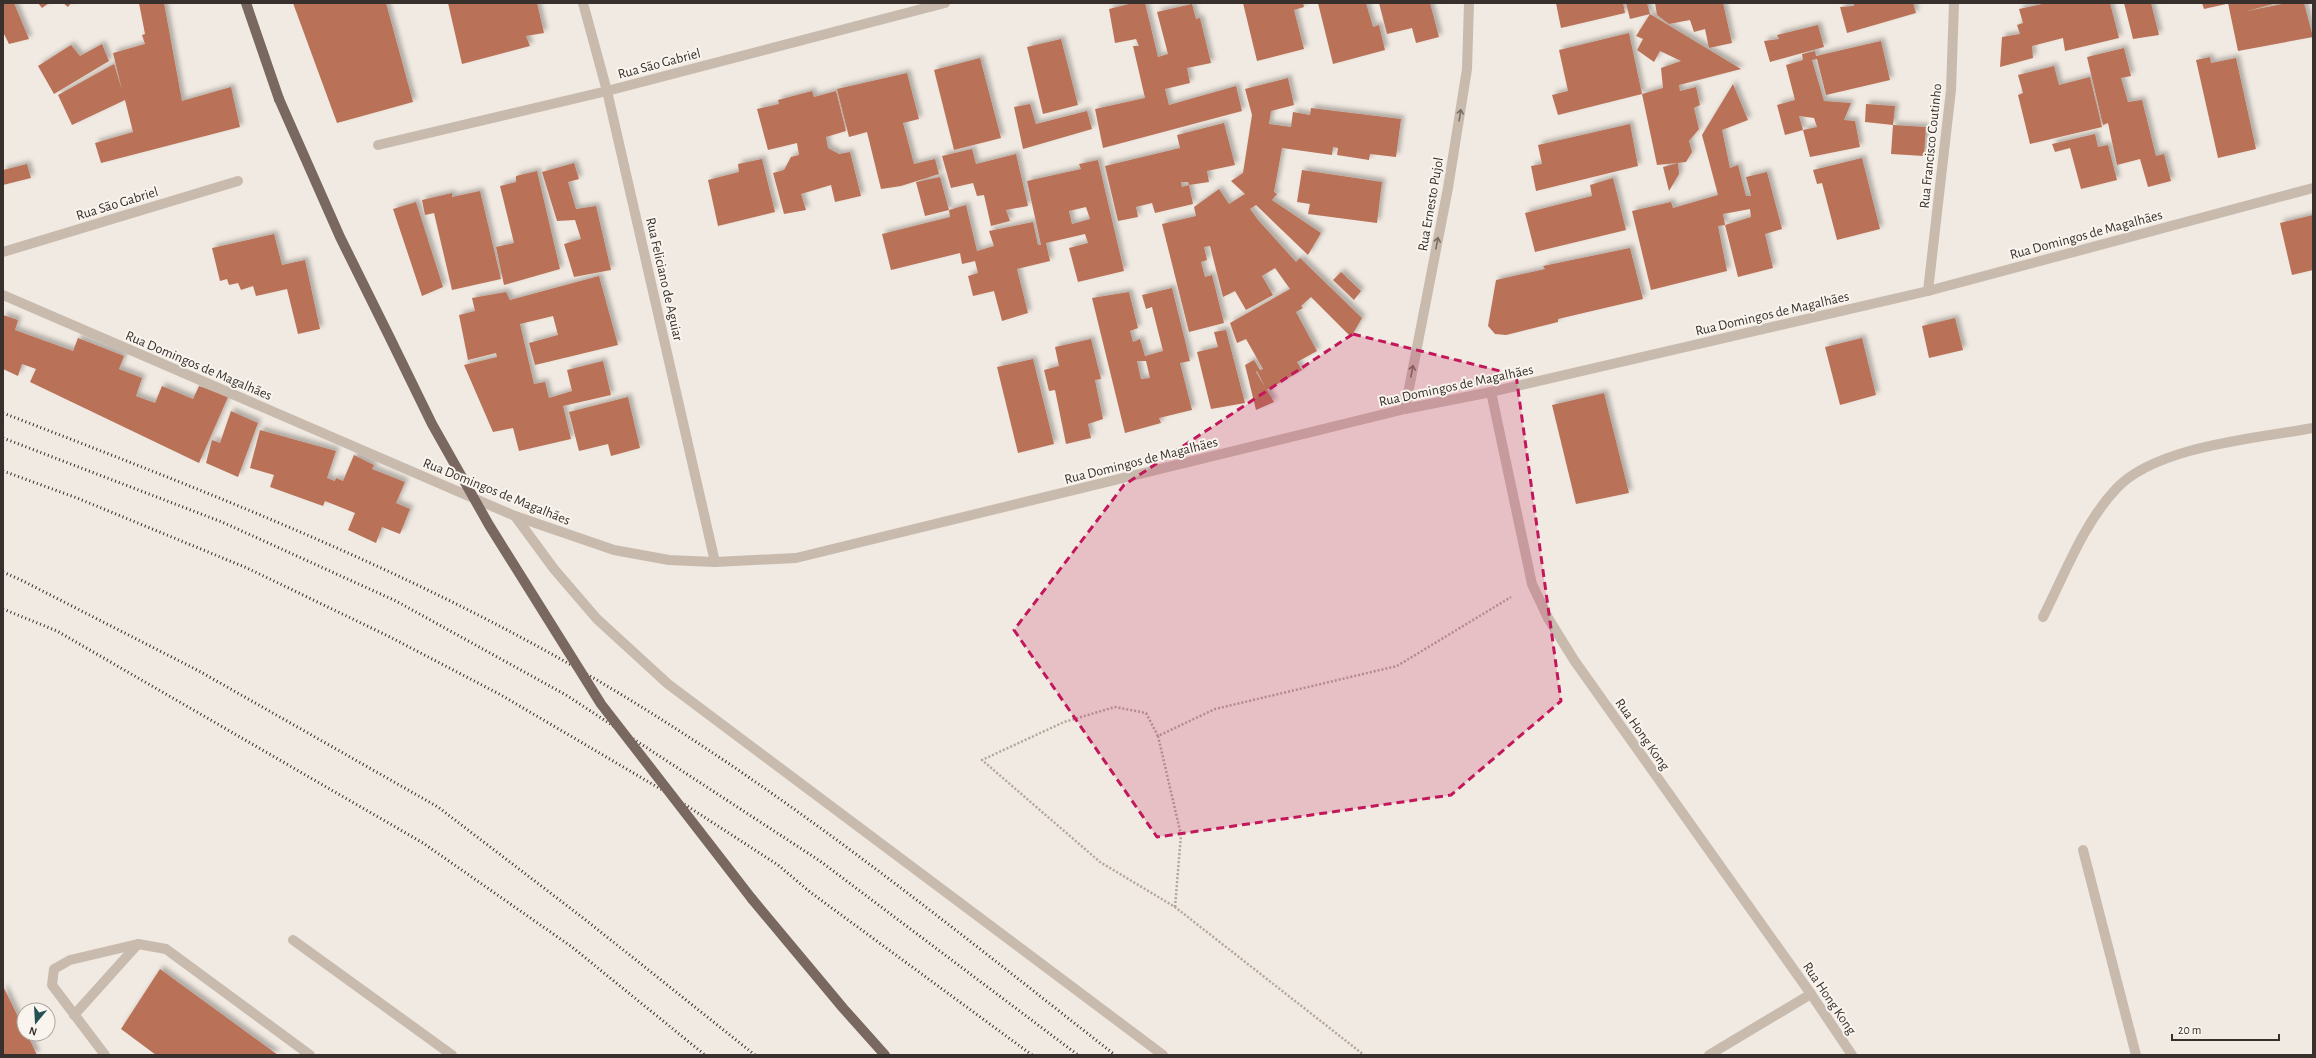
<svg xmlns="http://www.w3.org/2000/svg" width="2316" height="1058" font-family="'Alegreya Sans',sans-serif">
<defs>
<filter id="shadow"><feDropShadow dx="3.5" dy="-3.5" stdDeviation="2" flood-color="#0004"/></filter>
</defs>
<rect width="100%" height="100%" fill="#f1eae2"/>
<g fill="#b97258" fill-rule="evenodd" filter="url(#shadow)">
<polygon points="3,3 14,3 29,39 9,44 3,32"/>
<polygon points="38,3 49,3 42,8"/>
<polygon points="63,3 71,3 68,7"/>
<polygon points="139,3 164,3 182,101 231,87 240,127 101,163 95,143 133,132 125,100 72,125 58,95 114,64 122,90 113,53 145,44 142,35 145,34"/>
<polygon points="293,3 386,3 413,102 337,123"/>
<polygon points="448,3 537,3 544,33 526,36 530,46 462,64"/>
<polygon points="1133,3 1145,3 1158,57 1168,54 1157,12 1192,4 1196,19 1200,18 1211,63 1187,68 1190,83 1165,89 1169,105 1236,86 1242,111 1103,148 1095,109 1145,98 1133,46 1139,46 1136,39 1115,43 1109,9"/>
<polygon points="1243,3 1303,3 1304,7 1294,10 1304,49 1257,61"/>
<polygon points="1318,3 1366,3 1373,27 1379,25 1385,50 1333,64"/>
<polygon points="1379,3 1430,3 1439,37 1416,43 1412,28 1387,34"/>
<polygon points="1556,3 1623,3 1625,13 1561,28"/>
<polygon points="1626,3 1647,3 1650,14 1630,19"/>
<polygon points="1655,3 1723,3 1732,43 1709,48 1705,29 1694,32 1690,20 1669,24 1657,15"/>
<polygon points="1854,3 1913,3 1916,13 1847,33 1840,7 1854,6"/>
<polygon points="2047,3 2110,3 2119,38 2065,51 2063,38 2032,46 2033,58 2000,67 2002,37 2020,34 2017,25 2023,23 2019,9"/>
<polygon points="2124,3 2151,3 2159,35 2133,39"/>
<polygon points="2202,3 2226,3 2226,4 2204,9"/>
<polygon points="2228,3 2277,3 2247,11 2287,3 2304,3 2313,37 2238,51"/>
<polygon points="1650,14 1741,69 1679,85 1680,91 1696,87 1700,105 1694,108 1699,129 1689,141 1692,152 1686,162 1657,165 1642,94 1663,88 1661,68 1681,61 1660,51 1654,62 1637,50 1643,39 1636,36"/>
<polygon points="1818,25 1824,47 1770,62 1764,41 1779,39 1777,35"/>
<polygon points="1629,33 1642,94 1558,115 1552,95 1568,91 1559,50"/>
<polygon points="1061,39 1078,105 1043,114 1027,47"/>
<polygon points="1881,41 1890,80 1826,95 1817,59 1812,60 1824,101 1851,103 1844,120 1855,121 1860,147 1810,157 1803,130 1817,127 1814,118 1799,116 1803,130 1785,135 1777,105 1795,100 1786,65 1803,60 1802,54 1815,51 1816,56"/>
<polygon points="102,44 109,61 54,94 38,66 71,45 80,56"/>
<polygon points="2124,48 2131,76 2121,78 2128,102 2142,100 2156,156 2164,154 2171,181 2148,187 2140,159 2117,165 2108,123 2103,125 2087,57"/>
<polygon points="2210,57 2211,63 2236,58 2256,149 2218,158 2196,60"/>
<polygon points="980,58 1001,138 954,150 934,70"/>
<polygon points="2054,66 2059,85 2090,77 2102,127 2030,144 2018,95 2023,93 2018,75"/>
<polygon points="907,73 919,119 903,123 914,164 935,159 939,174 901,186 881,189 867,132 849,137 837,89"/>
<path d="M1288,78L1294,105L1271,111L1269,124L1291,127L1293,112L1310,115L1311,108L1401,119L1396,157L1370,154L1369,160L1337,155L1338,148L1333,147L1332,155L1282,148L1274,192L1277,194L1272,200L1321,233L1308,255L1256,205L1250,209L1259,221L1296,262L1300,258L1362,318L1351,337L1311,297L1301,306L1303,308L1296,312L1317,351L1297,362L1302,370L1267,390L1274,402L1256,410L1245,365L1254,360L1260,370L1263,369L1246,339L1237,343L1230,323L1290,289L1275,268L1262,276L1273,295L1246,310L1235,291L1223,297L1210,246L1204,247L1207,260L1201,262L1205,277L1212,275L1224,323L1189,332L1162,224L1196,216L1194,207L1219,189L1229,204L1245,194L1231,181L1243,173L1252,115L1245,89ZM1257,371L1265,387L1256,372Z"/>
<polygon points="1733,84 1748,120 1722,130 1730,168 1738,165 1746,196 1751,196 1746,177 1767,172 1782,229 1765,234 1773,268 1738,277 1725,225 1751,217 1750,209 1723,214 1725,225 1718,226 1727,271 1651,290 1632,211 1671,202 1673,208 1718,195 1702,135"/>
<polygon points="812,91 814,97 836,91 846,131 826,137 828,148 839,154 850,152 861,196 835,202 831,185 801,194 806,210 784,214 773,173 784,170 791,157 799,155 797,143 768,150 757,109 779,104 778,100"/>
<polygon points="1030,104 1036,124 1087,111 1092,129 1023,149 1014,107"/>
<polygon points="1866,104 1895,106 1893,125 1865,122"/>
<polygon points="1224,123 1235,165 1207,171 1209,182 1189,185 1188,182 1181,182 1182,187 1189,185 1193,204 1155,213 1152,203 1136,207 1138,217 1118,221 1105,166 1180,148 1177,135"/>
<polygon points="1630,124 1638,166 1536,191 1531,166 1542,164 1538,145"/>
<polygon points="1893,125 1926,127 1924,156 1891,154"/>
<polygon points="2095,134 2098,147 2108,145 2117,180 2081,189 2070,148 2055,152 2052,144"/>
<polygon points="972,149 976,164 1016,154 1028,206 1006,210 1010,221 991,226 984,195 977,196 973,183 951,188 942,156"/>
<polygon points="1862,158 1880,229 1837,240 1822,183 1817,184 1813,170"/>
<polygon points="762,159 775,212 718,226 708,180 739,172 738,164"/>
<path d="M1098,160L1124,271L1078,282L1069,248L1088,243L1085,234L1046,243L1050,261L1017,269L1028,313L1002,321L994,291L973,296L968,276L978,273L975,261L962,264L960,253L891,270L882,234L950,217L949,210L966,205L977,251L994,246L989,231L1033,222L1038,245H1041L1027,181L1081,169L1079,164ZM1086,207L1090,219L1072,224L1069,211Z"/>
<polygon points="574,163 579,179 568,182 576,209 596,206 611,270 574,277 564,244 581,239 575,220 557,221 542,172"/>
<polygon points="1678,163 1679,174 1669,191 1663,167"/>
<polygon points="27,164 31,178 3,185 3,170"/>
<polygon points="1302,170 1382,182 1377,223 1308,214 1310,204 1297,202"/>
<polygon points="537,171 560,269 504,285 496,247 514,243 500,186 516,182 516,176"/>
<polygon points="940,177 949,210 925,216 916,182"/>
<polygon points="1613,178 1626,230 1535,252 1525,213 1592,196 1590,185"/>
<polygon points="480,191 501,279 452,290 434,213 425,215 422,200 452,193 452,197"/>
<polygon points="416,202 443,287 422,296 393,209"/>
<polygon points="2313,215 2313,270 2292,275 2280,223"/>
<polygon points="274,234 282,265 305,260 320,329 298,334 287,289 256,296 253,286 241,290 238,283 229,285 227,279 220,281 212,248"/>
<polygon points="1630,248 1643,299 1558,319 1558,322 1506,335 1495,334 1488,326 1496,280 1545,269 1543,266"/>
<polygon points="1341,272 1361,291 1354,300 1333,280"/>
<polygon points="599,276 618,345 535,365 529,343 558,335 553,316 520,324 534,384 545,382 549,398 572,391 567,370 603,361 611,395 563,406 571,439 519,451 513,428 493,432 464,365 497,357 496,353 468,360 459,315 475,311 472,298 506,292 510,300"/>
<path d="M1172,288L1190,361L1180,363L1192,410L1159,418L1161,423L1125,433L1092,298L1129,292L1138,328L1130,331L1133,342L1140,339L1145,356L1163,351L1152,307L1146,309L1142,295ZM1137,361H1146L1150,378L1141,379Z"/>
<polygon points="3,315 18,320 15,330 73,351 78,338 124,356 119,369 142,378 136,396 155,403 162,386 193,399 199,386 228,397 199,463 30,382 36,369 22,364 18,376 3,369"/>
<polygon points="1955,318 1963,350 1929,358 1922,326"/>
<polygon points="1226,330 1245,403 1211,409 1197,352 1218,347 1214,332"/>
<polygon points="1862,338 1876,395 1840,405 1825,347"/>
<polygon points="1091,339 1101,379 1095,380 1103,419 1088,424 1091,438 1066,444 1055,390 1049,391 1044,370 1059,366 1055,347"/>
<polygon points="1033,359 1054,444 1018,453 997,367"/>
<polygon points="1604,393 1629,493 1576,504 1552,405"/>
<polygon points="628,397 640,448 611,456 608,444 579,451 569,412"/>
<polygon points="231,411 258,423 238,477 206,463 212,440 220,443"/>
<polygon points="260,430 336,451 327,478 335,481 336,478 343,481 354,455 374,465 372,469 405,482 396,503 410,509 400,534 382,527 376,543 348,530 355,513 325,501 323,506 270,487 274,475 250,468"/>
<polygon points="160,969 278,1055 156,1055 121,1029"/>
<polygon points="3,986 24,1029 24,1034 27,1034 37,1055 3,1055"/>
</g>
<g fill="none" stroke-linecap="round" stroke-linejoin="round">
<g stroke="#b4a599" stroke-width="2.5" stroke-dasharray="2 2" stroke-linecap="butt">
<polyline points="1158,736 1146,713 1115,707 1064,722 982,760 1100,862 1175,907 1364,1055"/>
<polyline points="1175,907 1181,835 1158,736 1215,709 1397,666 1511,597"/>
</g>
<g stroke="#c8bbae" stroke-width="10">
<polyline points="293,940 452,1055"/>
<polyline points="74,1015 138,944"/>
<polyline points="105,1055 52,985 54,969 70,960 138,944 166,949 310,1055"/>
</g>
<g stroke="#c8bbae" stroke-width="10">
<polyline points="583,3 607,91 715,562"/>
<polyline points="378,145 607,91 945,3"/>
<polyline points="3,252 238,181"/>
<polyline points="1928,291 1951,90 1954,3"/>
<polyline points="3,295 515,516 614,550 669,560 715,562 796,558 1405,409 1491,392 1928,291 2313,188"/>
<polyline points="1491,392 1532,584 1548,618 1574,660 1811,994 1852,1055"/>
<polyline points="1405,409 1448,188 1467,69 1469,3"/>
<polyline points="515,516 554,569 597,619 668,684 1163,1055"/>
<path d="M2043,617C2065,574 2083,524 2116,489C2155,446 2258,438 2313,428"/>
<polyline points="2083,850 2136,1055"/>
<polyline points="1709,1055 1811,994"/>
</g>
<g stroke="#78685f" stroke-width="10">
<polyline points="246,3 279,99"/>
<polyline points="752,899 843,1008 885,1055"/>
</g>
<g stroke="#38302c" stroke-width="3" stroke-dasharray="1 3" stroke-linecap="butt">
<path d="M3,413C213,494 424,575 617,692C793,798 953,928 1115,1055"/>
<polyline points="3,438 222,522 396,601 566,695 820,861 1078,1055"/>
<polyline points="3,471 77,498 247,568 390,637 501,695 664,791 778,865 810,892 1032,1055"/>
<polyline points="3,572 21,580 199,671 438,807 587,921 755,1055"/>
<polyline points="3,609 57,631 423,843 572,947 705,1055"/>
</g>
<polyline stroke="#78685f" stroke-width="10" points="279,99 340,237 390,338 432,424 489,525 601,704 752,899"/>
</g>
<defs><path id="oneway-shaft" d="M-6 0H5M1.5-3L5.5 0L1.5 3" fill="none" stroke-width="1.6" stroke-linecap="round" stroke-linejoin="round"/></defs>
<g stroke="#796f66">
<use href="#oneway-shaft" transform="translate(1460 115) rotate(-81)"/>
<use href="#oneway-shaft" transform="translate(1437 243) rotate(-79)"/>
<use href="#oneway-shaft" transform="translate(1412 371) rotate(-79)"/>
</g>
<path fill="#c2185b" fill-opacity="0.2" stroke="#c2185b" stroke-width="3" stroke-dasharray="8 5" stroke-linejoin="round" d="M1353,334L1516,375L1561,701L1451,795L1157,837L1014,630L1124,485Z"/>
<g text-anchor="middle" stroke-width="4" stroke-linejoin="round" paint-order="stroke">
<g font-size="14" fill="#38302c" stroke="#f9f4ee">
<text transform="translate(659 63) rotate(-15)" y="5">Rua São Gabriel</text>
<text transform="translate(1930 146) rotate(-84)" y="5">Rua Francisco Coutinho</text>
<text transform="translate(117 203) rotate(-17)" y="5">Rua São Gabriel</text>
<text transform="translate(1430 204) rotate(-80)" y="5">Rua Ernesto Pujol</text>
<text transform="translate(2086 234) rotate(-15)" y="5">Rua Domingos de Magalhães</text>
<text transform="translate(665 279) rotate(77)" y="5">Rua Feliciano de Aguiar</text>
<text transform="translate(1772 313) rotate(-13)" y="5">Rua Domingos de Magalhães</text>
<text transform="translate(199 365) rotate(23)" y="5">Rua Domingos de Magalhães</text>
<text transform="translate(1456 385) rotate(-12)" y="5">Rua Domingos de Magalhães</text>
<text transform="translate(1141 460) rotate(-14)" y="5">Rua Domingos de Magalhães</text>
<text transform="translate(497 491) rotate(22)" y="5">Rua Domingos de Magalhães</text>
<text transform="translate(1643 734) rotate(55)" y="5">Rua Hong Kong</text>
<text transform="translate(1830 998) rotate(56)" y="5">Rua Hong Kong</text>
</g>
</g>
<rect width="2316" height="1058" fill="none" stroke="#38302c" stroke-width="8"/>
<g transform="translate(36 1022) rotate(198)"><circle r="19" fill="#f9f4ee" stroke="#aca6a0"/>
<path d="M0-3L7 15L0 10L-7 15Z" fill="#255155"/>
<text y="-6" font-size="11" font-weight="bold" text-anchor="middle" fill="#38302c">N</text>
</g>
<path d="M2172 1034v6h107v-6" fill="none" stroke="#38302c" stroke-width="2"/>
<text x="2178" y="1034" font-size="12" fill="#38302c" stroke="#f9f4ee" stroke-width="3" paint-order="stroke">20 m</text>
</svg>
